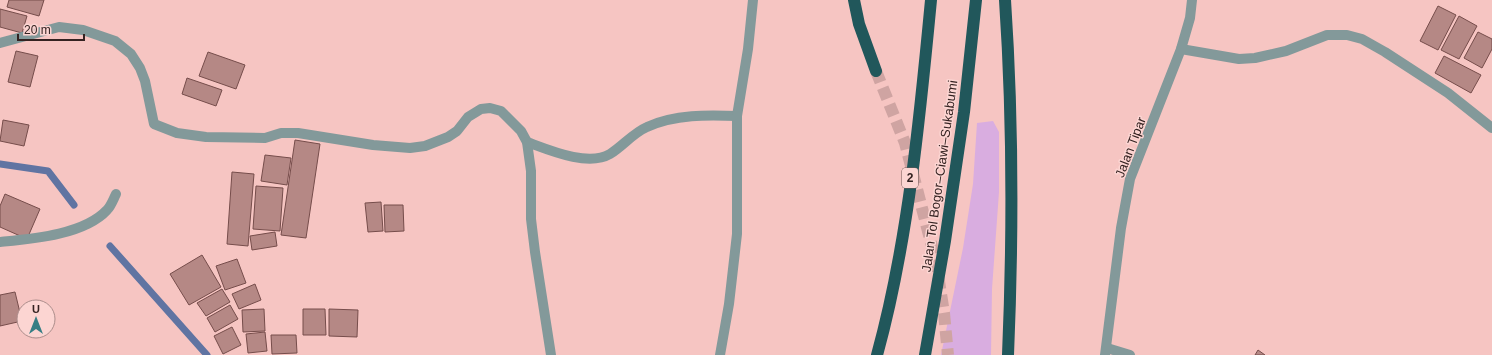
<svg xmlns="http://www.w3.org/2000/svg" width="1492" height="355" font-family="Arial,sans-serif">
<rect width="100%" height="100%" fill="#f6c5c2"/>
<polygon fill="#d9ade0" points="993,121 999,132 999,192 992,289 991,355 941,355 963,248 973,184 977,123"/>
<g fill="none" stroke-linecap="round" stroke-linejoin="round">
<g stroke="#6074a2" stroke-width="7">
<polyline points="0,164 48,171 74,205"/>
<polyline points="110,246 207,355"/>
</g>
</g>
<g fill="#b58885" stroke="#764d4b">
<polygon points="9,0 44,0 39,16 7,7"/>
<polygon points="1438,6 1456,15 1438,50 1420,41"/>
<polygon points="0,9 27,16 22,33 0,27"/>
<polygon points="1459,16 1477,26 1459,59 1441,50"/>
<polygon points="1478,32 1492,39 1492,49 1482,68 1464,58"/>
<polygon points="16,51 38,56 30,87 8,82"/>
<polygon points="208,52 245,65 236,89 199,76"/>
<polygon points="1444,56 1481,75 1471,93 1435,73"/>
<polygon points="187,78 222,90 216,106 182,94"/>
<polygon points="3,120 29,125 24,146 0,141"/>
<polygon points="295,140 320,144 306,238 281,235"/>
<polygon points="265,155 291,158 287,185 261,181"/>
<polygon points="232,172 254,174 248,246 227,244"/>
<polygon points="256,186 283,188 280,231 253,229"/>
<polygon points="5,194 40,209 27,239 0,227 0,206"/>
<polygon points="381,202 383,231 368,232 365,203"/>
<polygon points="384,205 403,205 404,231 385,232"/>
<polygon points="275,232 277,246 252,250 250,236"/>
<polygon points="202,255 221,287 189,305 170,274"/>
<polygon points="237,259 246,283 225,290 216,266"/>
<polygon points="255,284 261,300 239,309 232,294"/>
<polygon points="222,289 230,302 206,316 197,303"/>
<polygon points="15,292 22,321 0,326 0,295"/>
<polygon points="230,305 238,319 215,332 207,318"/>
<polygon points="264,309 265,331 243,332 242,310"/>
<polygon points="303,309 325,309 326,335 303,335"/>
<polygon points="329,309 358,310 357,337 329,336"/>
<polygon points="232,327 241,345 223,354 214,336"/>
<polygon points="265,332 267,351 248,353 246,334"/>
<polygon points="271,335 296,335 297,353 272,354"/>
<polygon points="1258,350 1265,355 1255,355"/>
</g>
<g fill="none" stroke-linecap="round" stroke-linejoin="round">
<polyline stroke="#cfa4a2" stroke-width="12" stroke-dasharray="12 6" stroke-linecap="butt" points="876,71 905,143 936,262 944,313 948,355"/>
<g stroke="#83999a" stroke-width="10">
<polyline points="0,43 59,27 83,30 115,41 131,54 140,68 145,81 154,124 177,133 206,137 265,138 281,133 298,133 373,145 410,148 425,146 448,137 457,131 468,117 481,109 490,108 501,111 521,131 527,142 531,171 531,219 535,252 551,355"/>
<polyline points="1181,49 1239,59 1255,58 1286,51 1327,35 1347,35 1362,39 1385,52 1448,93 1492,128"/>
<path d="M527,142C549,150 588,167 610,154C623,146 633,133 647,127C675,114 708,115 737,116"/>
<path d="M0,242C31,239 84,235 107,210C111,206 113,200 116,194"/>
<polyline points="1107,348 1130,355"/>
<polyline points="720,355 729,304 737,234 737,116 748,49 753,0"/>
<polyline points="1105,355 1121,228 1130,179 1181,49 1190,18 1192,0"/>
</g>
<g stroke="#21575b" stroke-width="12">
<polyline points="854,0 859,24 876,71"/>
<path d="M1005,0C1013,118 1013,237 1008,355"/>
<path d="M877,355C908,243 920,116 931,0"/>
<polyline points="925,355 945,241 964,112 976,0"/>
</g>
</g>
<g text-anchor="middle" stroke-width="3" stroke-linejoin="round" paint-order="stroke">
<rect fill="#fcd5d2" stroke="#705856" stroke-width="1" x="902" y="168" width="16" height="20" rx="3"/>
<g font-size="12" font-weight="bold" fill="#342221">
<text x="910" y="182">2</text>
</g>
<g font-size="13" fill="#342221" stroke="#fcd5d2">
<text transform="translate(1130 147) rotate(-69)" y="5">Jalan Tipar</text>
<text transform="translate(939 176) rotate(-82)" y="5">Jalan Tol Bogor–Ciawi–Sukabumi</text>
</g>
</g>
<g transform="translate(36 319)"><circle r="19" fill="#fcd5d2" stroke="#ac8d8b"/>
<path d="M0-3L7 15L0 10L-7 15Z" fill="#367e84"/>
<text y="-6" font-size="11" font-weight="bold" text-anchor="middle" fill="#342221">U</text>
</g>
<path d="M18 34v6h66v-6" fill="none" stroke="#342221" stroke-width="2"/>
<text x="24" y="34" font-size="12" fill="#342221" stroke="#fcd5d2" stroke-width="3" paint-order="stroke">20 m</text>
</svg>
